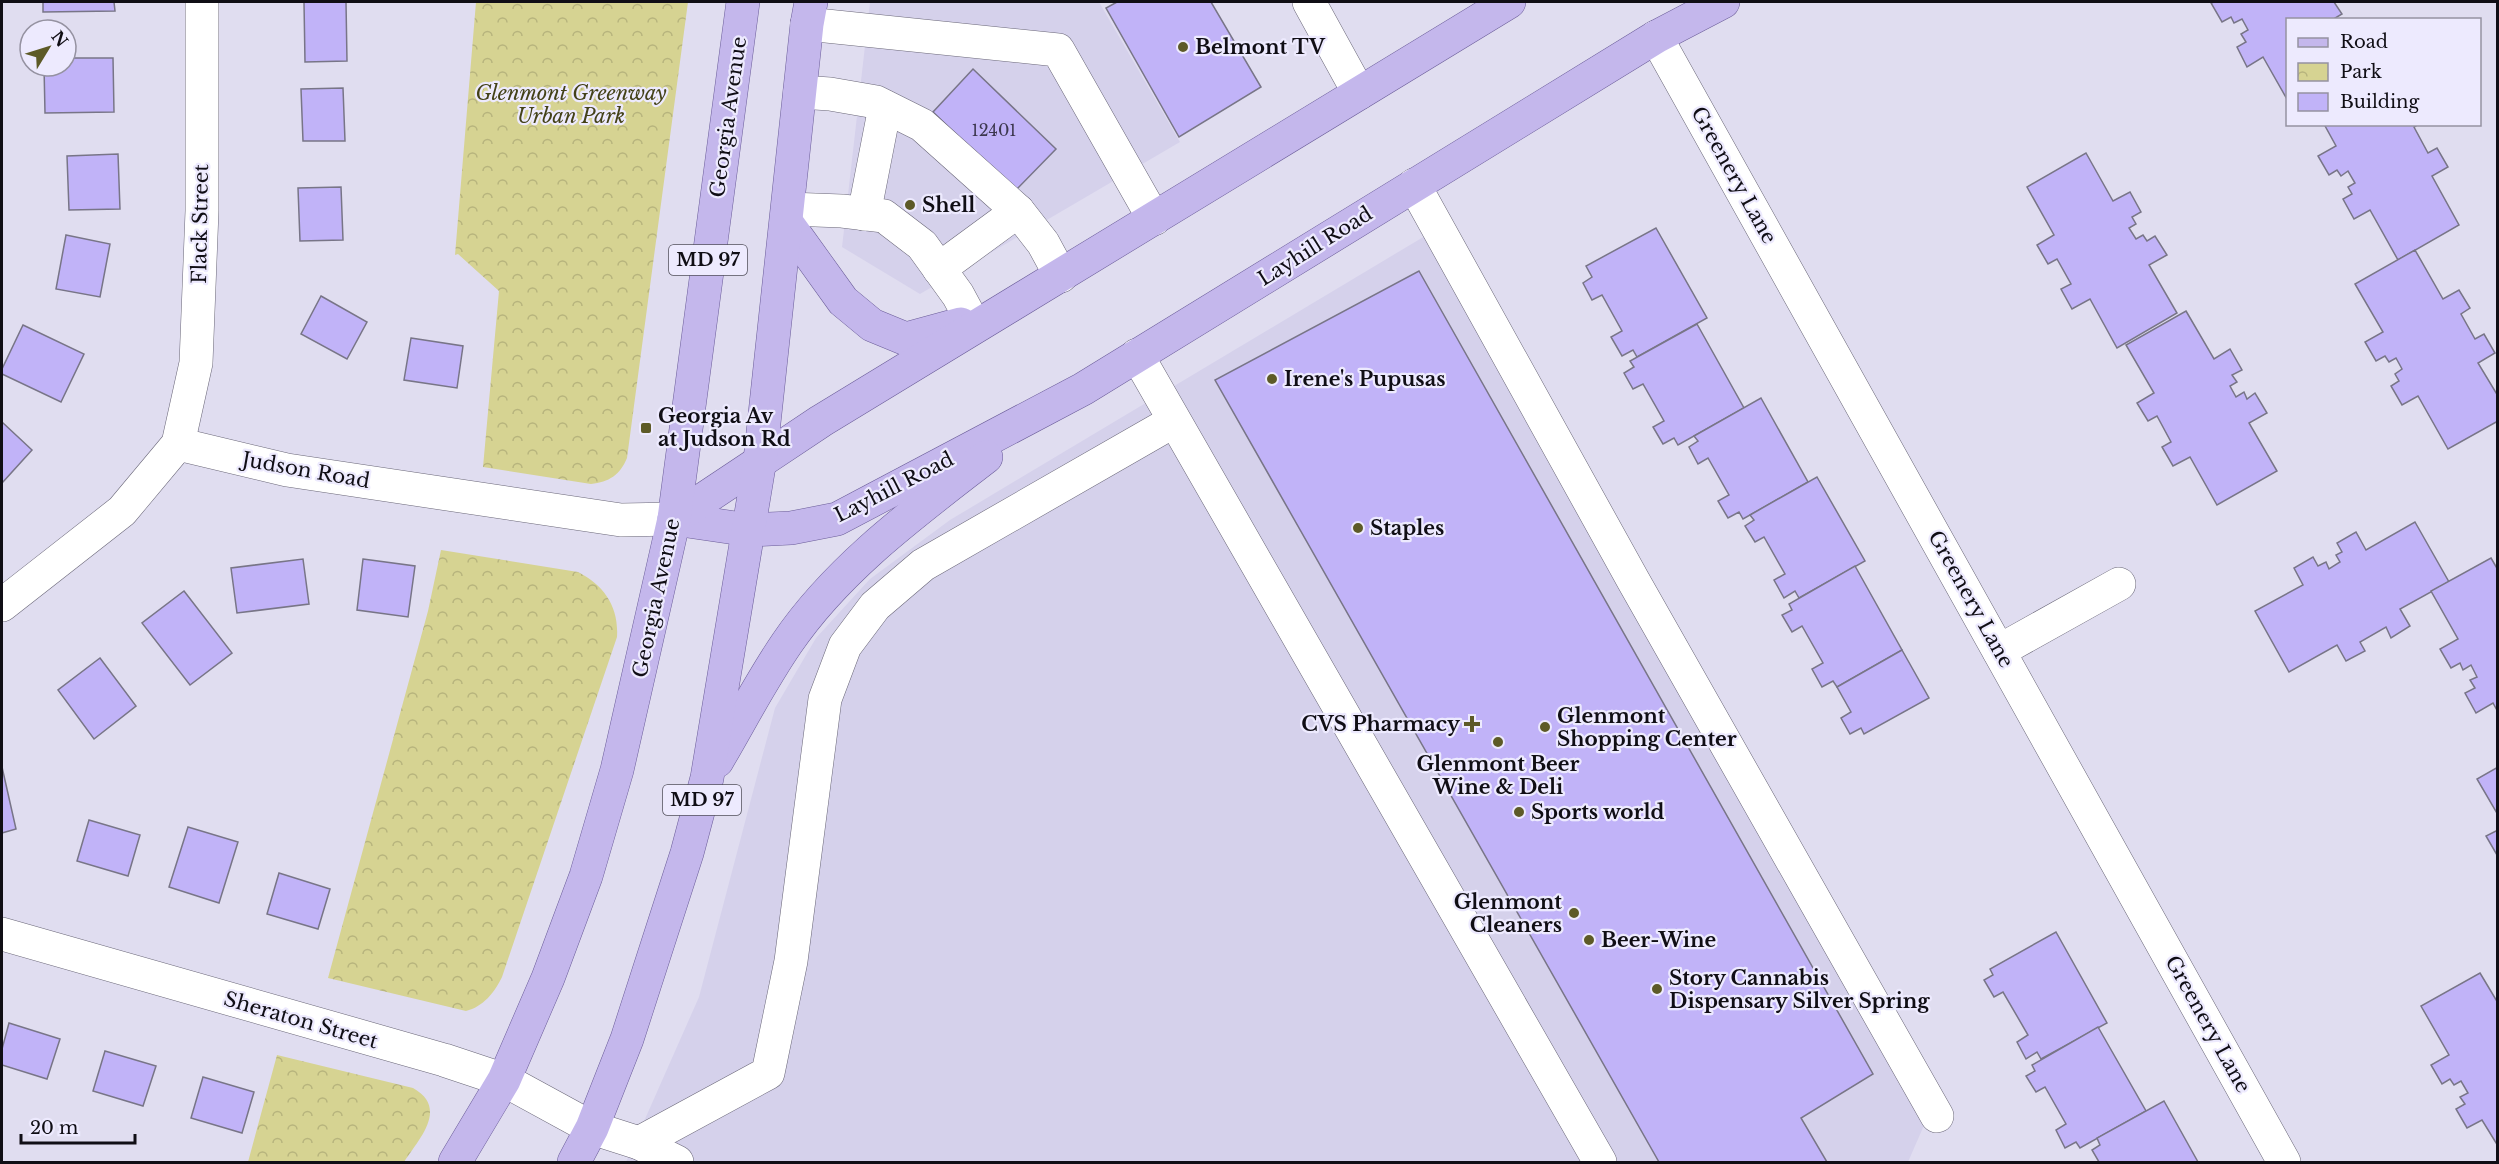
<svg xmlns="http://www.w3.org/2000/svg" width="2499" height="1164" font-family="'Libre Baskerville',serif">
<defs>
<pattern id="park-crowns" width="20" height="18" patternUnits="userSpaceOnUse" patternTransform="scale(1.5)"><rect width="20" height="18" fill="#d6d392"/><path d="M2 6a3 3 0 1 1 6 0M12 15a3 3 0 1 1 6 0" fill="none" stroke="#b7b47d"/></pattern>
</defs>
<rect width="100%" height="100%" fill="#e0ddf0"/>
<g fill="#d5d1eb">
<polygon points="870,2 1099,2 1180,142 920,294 842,247"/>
<polygon points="1425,236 1925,1123 1908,1162 626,1162 699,997 775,708 816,638 870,579 950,520"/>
</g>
<g fill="url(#park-crowns)">
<path d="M476,2H688L627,458C620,475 609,482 591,484L483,467L499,291L458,254L455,255Z"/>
<path d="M441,550L578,572C604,585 619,607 617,637L502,977C495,992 483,1007 466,1011L328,978L428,611Z"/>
<path d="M277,1055L413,1088C449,1108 419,1139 404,1162H248Z"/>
</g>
<g fill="#c1b3f8" stroke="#787587" stroke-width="1.5">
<polygon points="43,2 114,2 115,11 43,12"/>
<polygon points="304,2 346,2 347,61 305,62"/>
<polygon points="1117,2 1211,2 1261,87 1179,137 1106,8"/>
<polygon points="2214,2 2334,2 2342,14 2332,20 2288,20 2288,101 2263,57 2247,67 2237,47 2246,42 2241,34 2248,30 2242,19 2234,23 2231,17 2222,22 2211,3"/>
<polygon points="66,58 113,58 114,112 45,113 44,66 66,66"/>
<polygon points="973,69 1056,149 1015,191 933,112"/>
<polygon points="343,88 345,141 303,141 301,89"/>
<polygon points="2324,124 2419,124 2414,127 2428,153 2437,148 2448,167 2432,176 2459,225 2398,260 2370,210 2354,219 2343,199 2352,194 2348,187 2355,183 2348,171 2341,176 2337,170 2329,175 2318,156 2336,146"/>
<polygon points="2086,153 2113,201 2130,192 2141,212 2132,217 2136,224 2129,228 2136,239 2143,235 2147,241 2155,236 2167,255 2149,265 2177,313 2117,348 2090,299 2072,309 2061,289 2071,284 2057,259 2048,264 2037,245 2054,235 2027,187"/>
<polygon points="118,154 120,209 69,210 67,156"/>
<polygon points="341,187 343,240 300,241 298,188"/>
<polygon points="1656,228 1707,318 1637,357 1633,350 1622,356 1611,337 1622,331 1602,295 1592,300 1583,283 1592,277 1586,266"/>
<polygon points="66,235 110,244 100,297 56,289"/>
<polygon points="2415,250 2443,299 2459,290 2470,308 2461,314 2475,339 2484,334 2495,353 2478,363 2498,396 2498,421 2448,449 2418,396 2402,405 2391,386 2399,381 2395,374 2402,369 2396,358 2389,362 2385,356 2376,361 2365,342 2383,332 2355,284"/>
<polygon points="1419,271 1873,1074 1801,1118 1827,1162 1659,1162 1215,380"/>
<polygon points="321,296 367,322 347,359 301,334"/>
<polygon points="2186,311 2214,359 2230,349 2242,370 2232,375 2237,382 2230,386 2236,397 2244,392 2247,399 2255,393 2267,413 2249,423 2277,471 2217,505 2190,457 2173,466 2162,447 2171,442 2157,416 2148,421 2137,403 2154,393 2126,345"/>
<polygon points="1697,324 1744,408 1678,445 1674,438 1663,444 1653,427 1664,421 1643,384 1633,389 1624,373 1634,367 1630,361"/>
<polygon points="23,325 84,354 61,402 2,374 2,369"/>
<polygon points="411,338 463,346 457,388 404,380"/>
<polygon points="1761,398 1808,482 1743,519 1739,512 1728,518 1718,501 1729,495 1708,458 1698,464 1689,447 1698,441 1694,436"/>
<polygon points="2,422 32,450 2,483"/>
<polygon points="1817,477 1865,561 1799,598 1795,591 1784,598 1774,580 1785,574 1764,537 1755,542 1745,526 1754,520 1750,515"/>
<polygon points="2415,522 2449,582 2400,609 2410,626 2391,638 2386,627 2360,642 2365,651 2346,661 2337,645 2289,672 2255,611 2303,585 2294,568 2313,557 2318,566 2326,562 2329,569 2340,562 2336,555 2342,552 2337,543 2356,532 2366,550"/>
<polygon points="2491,558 2498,570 2498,712 2493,703 2476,713 2465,693 2475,688 2470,680 2477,677 2471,665 2463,670 2460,663 2451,668 2440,649 2458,639 2431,591"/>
<polygon points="303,559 309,604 237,613 231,568"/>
<polygon points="363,559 415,566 408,617 357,610"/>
<polygon points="1855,566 1902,650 1837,687 1833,681 1822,687 1812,669 1823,663 1802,626 1792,632 1782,615 1792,610 1789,604"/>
<polygon points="184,591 232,653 190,685 142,623"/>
<polygon points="1902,650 1929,698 1864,734 1861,728 1850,734 1841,718 1851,712 1837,687"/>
<polygon points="100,658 136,706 94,739 58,690"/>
<polygon points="2,767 16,829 2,833"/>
<polygon points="2498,767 2498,815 2477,779"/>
<polygon points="89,820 140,835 128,876 77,861"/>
<polygon points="188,827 238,842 219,903 169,887"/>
<polygon points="2498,830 2498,854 2497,855 2486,836"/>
<polygon points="279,873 330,889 318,929 267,914"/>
<polygon points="2056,932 2107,1023 2041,1059 2037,1052 2026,1059 2017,1042 2028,1035 2003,992 1994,997 1984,980 1993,975 1990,969"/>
<polygon points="2480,973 2498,1003 2498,1146 2482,1120 2467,1128 2456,1109 2465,1104 2460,1097 2468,1093 2461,1081 2454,1085 2450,1079 2442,1084 2431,1065 2449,1055 2421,1006"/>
<polygon points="9,1023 60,1039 47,1079 2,1065 2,1049"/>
<polygon points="2098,1027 2146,1111 2080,1148 2076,1142 2065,1148 2056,1130 2066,1124 2045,1087 2036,1092 2026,1076 2035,1071 2032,1065"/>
<polygon points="105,1051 156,1066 143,1106 93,1091"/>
<polygon points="203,1077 254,1092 242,1133 191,1118"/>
<polygon points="2164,1101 2198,1162 2099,1162 2092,1150 2100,1145 2097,1138"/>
</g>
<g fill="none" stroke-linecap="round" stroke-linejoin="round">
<defs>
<g id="minor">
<polyline points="1309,2 1359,93"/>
<polyline points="807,24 1058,50 1154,219"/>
<polyline points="1656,37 2284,1162"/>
<polyline points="800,92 830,94 876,102 922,125 1018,211 1043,243 1061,276"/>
<polyline points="1414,185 1633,580 1937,1116"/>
<polyline points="789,209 842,211 884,216 922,245 958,295 972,321"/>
<polyline points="864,214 885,107"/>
<polyline points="939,269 1018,211"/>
<polyline points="1137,355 1600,1162"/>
<polyline points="178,444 287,470 621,520 674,519"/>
<polyline points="2,605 122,511 178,444 196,363 202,211 202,2"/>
<polyline points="1999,651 2119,584"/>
<polyline points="2,934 444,1060 504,1080 592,1128 639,1143 677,1162"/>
<polyline points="639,1143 768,1073 791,961 825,699 845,646 875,606 923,565 1174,421"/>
</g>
<g id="major">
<polyline points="787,223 843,301 872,325 906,339 961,324"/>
<polyline points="674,519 749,530 791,528 837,519 1083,389 1656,37 1723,2"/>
<polyline points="674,519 821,421 1509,2"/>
<path d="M717,761C740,722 761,681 787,643C838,568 915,512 986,457"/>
<polyline points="455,1162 504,1080 548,978 586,876 617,770 674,519 743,2"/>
<polyline points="574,1162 592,1128 627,1039 687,853 707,778 760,460 807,24 811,2"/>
</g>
</defs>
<use href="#minor" stroke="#6a6778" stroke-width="34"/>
<use href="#major" stroke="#6b5d99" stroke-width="34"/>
<use href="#minor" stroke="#fff" stroke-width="33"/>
<use href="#major" stroke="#c4b7ec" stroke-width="33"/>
</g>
<g fill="#5d5a27" stroke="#edeafe" stroke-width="2">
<circle cx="1183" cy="47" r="6"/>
<circle cx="910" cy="205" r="6"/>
<circle cx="1272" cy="379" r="6"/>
<rect x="640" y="422" width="12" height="12" rx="3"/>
<circle cx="1358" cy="528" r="6"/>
<path d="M1469 715h6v6h6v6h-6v6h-6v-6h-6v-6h6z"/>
<circle cx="1545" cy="727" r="6"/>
<circle cx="1498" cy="742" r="6"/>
<circle cx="1519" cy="812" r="6"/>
<circle cx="1574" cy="913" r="6"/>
<circle cx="1589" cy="940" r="6"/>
<circle cx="1657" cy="989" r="6"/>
</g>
<g text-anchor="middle" stroke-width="4.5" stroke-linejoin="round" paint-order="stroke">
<g font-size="16" fill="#3c374e">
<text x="994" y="136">12401</text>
</g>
<g fill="#edeafe" stroke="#52505b" stroke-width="1.5">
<rect x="669" y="245" width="78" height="30" rx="4.5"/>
<rect x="663" y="785" width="78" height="30" rx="4.5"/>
</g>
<g font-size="18" font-weight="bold" fill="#100e15">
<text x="708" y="266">MD 97</text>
<text x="702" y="806">MD 97</text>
</g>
<g font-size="20" font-weight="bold" fill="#100e15" stroke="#edeafe" text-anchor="start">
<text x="1195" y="54">Belmont TV</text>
<text x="922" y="212">Shell</text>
<text x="1284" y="386">Irene's Pupusas</text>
<text x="658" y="423">Georgia Av<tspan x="658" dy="23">at Judson Rd</tspan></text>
<text x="1370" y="535">Staples</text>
<text x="1557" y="723">Glenmont<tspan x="1557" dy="23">Shopping Center</tspan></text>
<text x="1460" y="731" text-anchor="end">CVS Pharmacy</text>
<text x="1498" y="771" text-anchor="middle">Glenmont Beer<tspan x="1498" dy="23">Wine &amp; Deli</tspan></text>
<text x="1531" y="819">Sports world</text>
<text x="1562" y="909" text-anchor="end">Glenmont<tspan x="1562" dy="23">Cleaners</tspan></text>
<text x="1601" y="947">Beer-Wine</text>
<text x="1669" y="985">Story Cannabis<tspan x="1669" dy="23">Dispensary Silver Spring</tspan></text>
</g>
<g font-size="20" font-style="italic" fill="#434117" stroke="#edeafe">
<text x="571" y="100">Glenmont Greenway<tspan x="571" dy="23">Urban Park</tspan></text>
</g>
<g font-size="20" fill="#100e15" stroke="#edeafe">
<text transform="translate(728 117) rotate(-82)" y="7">Georgia Avenue</text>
<text transform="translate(1734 175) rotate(61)" y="7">Greenery Lane</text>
<text transform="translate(200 224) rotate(-89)" y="7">Flack Street</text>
<text transform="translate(1315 246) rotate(-32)" y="7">Layhill Road</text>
<text transform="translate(306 470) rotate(10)" y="7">Judson Road</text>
<text transform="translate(894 487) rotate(-27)" y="7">Layhill Road</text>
<text transform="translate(656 598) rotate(-78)" y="7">Georgia Avenue</text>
<text transform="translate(1971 599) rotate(61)" y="7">Greenery Lane</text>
<text transform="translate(301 1020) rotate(16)" y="7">Sheraton Street</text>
<text transform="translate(2208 1024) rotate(61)" y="7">Greenery Lane</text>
</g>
</g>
<rect width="2499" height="1164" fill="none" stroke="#100e15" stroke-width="6"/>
<rect x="2286" y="18" width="195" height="108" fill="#edeafe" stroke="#9592a1" stroke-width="1.5"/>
<rect x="2298" y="38" width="30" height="9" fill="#c4b7ec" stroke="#9592a1" stroke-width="1.5"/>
<text x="2340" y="48" font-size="18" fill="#100e15">Road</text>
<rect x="2298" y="63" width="30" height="18" fill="url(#park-crowns)" stroke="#9592a1" stroke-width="1.5"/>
<text x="2340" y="78" font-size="18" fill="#100e15">Park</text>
<rect x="2298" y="93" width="30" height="18" fill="#c1b3f8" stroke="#9592a1" stroke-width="1.5"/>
<text x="2340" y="108" font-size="18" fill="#100e15">Building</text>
<g transform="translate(48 48) rotate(52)"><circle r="28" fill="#edeafe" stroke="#9592a1" stroke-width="1.5"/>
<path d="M0-4.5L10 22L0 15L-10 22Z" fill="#5d5a27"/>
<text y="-9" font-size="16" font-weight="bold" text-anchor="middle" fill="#100e15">N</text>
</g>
<path d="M21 1134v9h114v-9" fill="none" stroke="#100e15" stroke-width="3"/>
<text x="30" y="1134" font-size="18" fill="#100e15" stroke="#edeafe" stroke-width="4.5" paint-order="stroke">20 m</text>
</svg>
